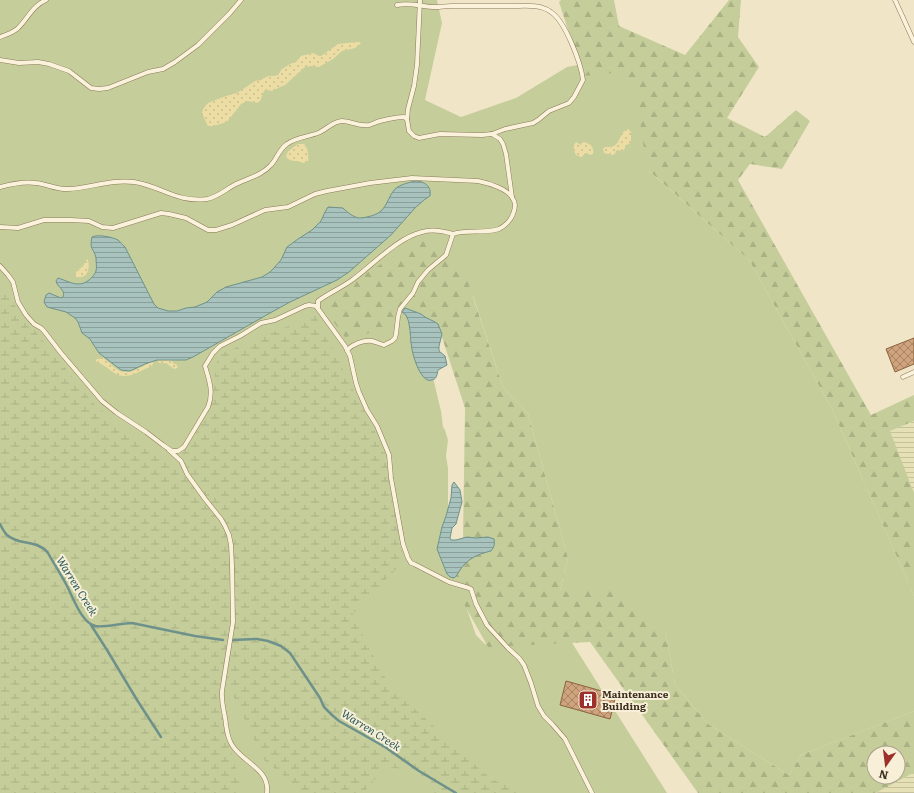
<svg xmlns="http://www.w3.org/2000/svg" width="914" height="793" font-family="Literata,serif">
<defs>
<pattern id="farmland-rules" width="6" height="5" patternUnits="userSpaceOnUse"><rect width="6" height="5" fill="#e6e1b4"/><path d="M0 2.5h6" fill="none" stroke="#c6c19a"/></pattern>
<pattern id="forest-firs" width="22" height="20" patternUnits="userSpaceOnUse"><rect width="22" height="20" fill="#c5ce9a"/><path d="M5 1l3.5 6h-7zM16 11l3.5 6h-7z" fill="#aab184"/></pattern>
<pattern id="wetland-marsh" width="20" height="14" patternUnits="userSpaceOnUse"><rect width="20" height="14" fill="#c5ce9a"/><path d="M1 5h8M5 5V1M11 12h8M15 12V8" fill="none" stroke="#aab184"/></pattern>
<pattern id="sand-dots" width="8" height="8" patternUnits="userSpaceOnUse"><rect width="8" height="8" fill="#ecdda4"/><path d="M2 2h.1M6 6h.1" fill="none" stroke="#cbbe8d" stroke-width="1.8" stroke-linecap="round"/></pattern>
<pattern id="water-rules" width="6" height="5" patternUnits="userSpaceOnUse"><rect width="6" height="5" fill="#a8c3bd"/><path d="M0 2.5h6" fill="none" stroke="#8a9f99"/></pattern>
<pattern id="building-cross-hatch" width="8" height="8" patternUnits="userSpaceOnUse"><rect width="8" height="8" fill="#cfa37c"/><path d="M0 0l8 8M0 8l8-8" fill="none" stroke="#a98565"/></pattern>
</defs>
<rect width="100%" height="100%" fill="#f0e6c7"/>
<g fill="url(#farmland-rules)">
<polygon points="914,421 914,493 889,431"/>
<polygon points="911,774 914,774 914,793 876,793"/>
</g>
<polygon fill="#c5ce9a" points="0,0 437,0 442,23 425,100 461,117 516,98 567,67 630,55 649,171 749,260 832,409 914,596 914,711 801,755 789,775 708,724 675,685 666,634 560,591 568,558 528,414 503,387 473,296 422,332 441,411 443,427 445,430 448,440 446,456 448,468 448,556 476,635 485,644 569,638 667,793 0,793"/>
<g fill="url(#forest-firs)" fill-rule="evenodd">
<polygon points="561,0 614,0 619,26 685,55 729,0 741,0 738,37 759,67 727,118 765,137 796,110 810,121 782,169 750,164 738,180 871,415 914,395 914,421 890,431 914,493 914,596 832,409 749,260 647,169 635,88 623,72 583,76 559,2"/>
<path d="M425,237L467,279L503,387L528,414L568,558L560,591H620L666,634L675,685L708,724L789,775L801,755L914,711V774H911L876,793H698L590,642L488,647L447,574L494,544L463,538L465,408L438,325L405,308L389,330L345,337L327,313L331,295ZM874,753H898V777H874Z"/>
</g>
<polygon fill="url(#wetland-marsh)" points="0,287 95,405 173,468 210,406 218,355 315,315 384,449 404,561 352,615 389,685 491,779 526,793 435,793 409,770 386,767 363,793 305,793 264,760 228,685 215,688 242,793 0,793"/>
<g fill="url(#sand-dots)">
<polygon points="357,42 359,42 361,43 359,45 355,48 342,51 333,59 319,67 310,66 305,67 285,85 278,88 272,91 266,90 264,91 260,101 257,103 248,101 245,102 241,104 227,122 213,126 208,126 205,120 202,113 203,109 208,103 213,101 226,96 237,93 255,81 261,80 264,78 269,76 274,76 278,75 282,69 292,63 296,62 301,56 313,53 319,56 321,56 338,44"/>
<path d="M628,129L631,132V142L629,144L626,145L624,150L623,151L618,150L616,151L615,154L612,155L604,153L603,149C606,145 609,149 614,146C621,141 620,132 628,129Z"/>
<path d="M576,142L581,145L582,142C589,142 595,147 593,154L590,155L587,153H585L582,157H581L576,155C574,151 572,147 576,142Z"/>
<path d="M298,144H304C308,148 309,156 308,161L304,163C298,160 291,163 286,157C287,150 293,148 298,144Z"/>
<path d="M87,259L88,260C90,269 88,279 76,277V272L83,266Z"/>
<path d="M103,358C108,361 111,365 115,368C127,378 140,367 151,362H153V363L152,366C139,371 126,382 113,372C107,368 103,364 96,362V360L97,359H99Z"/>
<polygon points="159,360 171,360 174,364 176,364 178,367 177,368 174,369 166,363 159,363 158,361"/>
</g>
<g fill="url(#water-rules)" stroke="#6e928b">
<path d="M415,181C424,181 432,186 430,196L424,200L415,208L391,235L349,272L337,280L290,302L270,313L193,357L186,360H157L145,364L130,371L121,370L99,353L93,344L90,339L82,333L78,322L75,318L66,312L47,307L44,302L46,295L49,293L61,298L63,297C66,290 57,287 56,281L58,278C65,280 71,284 79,284C86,284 94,277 96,271C97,267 96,262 96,258C94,248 89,250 92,237C98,234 112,237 118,240C121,242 122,245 125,247L154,304L158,308L168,311H177L186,308L195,307L207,302L217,292L226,287L262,277L270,272L273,269L281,260L287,247L298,239L312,230L321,221L325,212L328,207L343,208C347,212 353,217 359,218C365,218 378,215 382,210C388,204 389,195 395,189C401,184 408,183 415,181Z"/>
<path d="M405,308L421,314L425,317L435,322L438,324L442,334L439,346V351L445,356L447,365L438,370C437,374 437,379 432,380C421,384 413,356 412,349C410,341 411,332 409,324C409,321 407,318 406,315L402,312Z"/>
<path d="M454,482L460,490L462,502L457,520L456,524L452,528L450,538L451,540H456L467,537L476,538L488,537L494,539C495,545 494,547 491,551C478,554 467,559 460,570C458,573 457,576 454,578L450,577L447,574L437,549L442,527L446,516L451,498L452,485Z"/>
</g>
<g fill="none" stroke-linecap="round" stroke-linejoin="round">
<g stroke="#6e928b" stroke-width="2.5">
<path d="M0,524C2,528 4,532 7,535C19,546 37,539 48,553C54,564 61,574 67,586C73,597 81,622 95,626C104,628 121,623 132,623L195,636L223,640"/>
<polyline points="91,625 107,650 137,700 161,737"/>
<polyline points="232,640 257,639 268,641 281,646 290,653 320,698 324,707 332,715 339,721 385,747 419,771 456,793"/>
</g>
</g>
<g fill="url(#building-cross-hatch)" stroke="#8c6341">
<polygon points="914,338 914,364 895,372 886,349"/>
<polygon points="566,681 616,695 610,719 560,705"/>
</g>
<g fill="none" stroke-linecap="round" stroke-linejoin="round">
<defs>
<g id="service">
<polyline points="895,0 914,42"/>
<path d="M397,5C411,2 422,7 436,7C441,7 446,6 451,6C471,6 492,6 512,6C525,6 540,4 551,12C565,21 581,63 583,80L574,97L569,103L549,111L538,120L533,123L505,129L492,134L482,135L440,134L419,138L414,136L409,131L407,119L408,109L414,86L417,65L420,0"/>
<path d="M0,37C6,35 12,33 17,29C27,20 32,6 46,0"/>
<polyline points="0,60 19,63 38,62 49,64 69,71 91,88 99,89 108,88 148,72 163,69 175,62 198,45 230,13 241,0"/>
<polyline points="492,134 500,139 503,144 506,154 512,197"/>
<path d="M0,187C11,184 24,181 36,183C47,184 57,190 68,189C91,188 111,179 134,182C161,186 177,203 207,199C218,197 226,189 236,184C248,178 261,176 271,165C277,159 279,149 287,144C296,137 308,137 318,133C326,130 333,121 342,121C351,121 359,127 369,125C373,124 376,122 380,121C388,119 396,117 404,117L407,119"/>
<path d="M0,227L18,228L44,220H71L89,221L102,227L113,228L161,213L169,214L186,218L208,230H216L232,225L265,210L288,207L315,194L327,191L370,183L412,178L478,181C488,183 509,189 513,199C516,203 515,209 513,214C511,220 505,226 499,229C484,234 467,229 453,234L446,255L428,270L418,282L413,293L400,309L398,317L396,334L395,338L392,341L384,345C380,344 376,342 372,341C363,340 353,344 347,350"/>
<path d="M0,266L8,275L13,282L18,302L26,315L34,324L41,328L44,331L61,353L102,401L117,413L146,432L163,445L172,451H178L184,447L208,407C214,392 209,380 205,366L213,353L220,346L240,336L261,323L275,320L305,306L309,305L316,306L345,346L350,356L356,383L359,392L367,410L377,426L387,450L389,455L391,478L403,544L408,558L411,563L414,564L449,582L469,588L471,589L476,604L487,625L508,648L519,658L524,665L531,683L538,706L544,716L552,724L565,739L592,793"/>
<path d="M318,308V301C329,293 341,288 352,280C373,265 397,238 422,232C432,229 443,231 453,234"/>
<polyline points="903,377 914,372"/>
<path d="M169,450L181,461L187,474L205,499L221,519L225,526L229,535L231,545L232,565L233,622L222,691C221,705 225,712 226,725C227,732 228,739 232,745C243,763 270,769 267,793"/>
</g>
</defs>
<use href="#service" stroke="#8c785b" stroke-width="5"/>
<use href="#service" stroke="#faf2db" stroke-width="4"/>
</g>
<defs>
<symbol id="building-square" viewBox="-11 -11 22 22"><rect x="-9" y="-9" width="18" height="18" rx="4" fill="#9d302a" stroke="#f7efd7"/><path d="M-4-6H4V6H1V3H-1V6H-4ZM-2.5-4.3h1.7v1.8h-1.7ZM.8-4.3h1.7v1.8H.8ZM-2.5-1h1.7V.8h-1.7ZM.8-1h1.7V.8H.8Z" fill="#fff"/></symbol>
</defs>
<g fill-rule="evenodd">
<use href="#building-square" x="577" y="689" width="22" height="22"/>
</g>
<g text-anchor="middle" stroke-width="4" stroke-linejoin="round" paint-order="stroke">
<g font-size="10" font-weight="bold" fill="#3c2f1f" stroke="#f7efd7" text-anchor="start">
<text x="602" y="698">Maintenance<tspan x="602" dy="12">Building</tspan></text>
</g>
<g font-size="11" font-style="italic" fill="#2e5c5c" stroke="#f7efd7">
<text transform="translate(77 586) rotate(58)" y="4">Warren Creek</text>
<text transform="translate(371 730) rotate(32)" y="4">Warren Creek</text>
</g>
</g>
<g transform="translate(886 765) rotate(194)"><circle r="19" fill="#f7efd7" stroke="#aca28d"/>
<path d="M0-3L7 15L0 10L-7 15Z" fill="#9d302a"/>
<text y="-6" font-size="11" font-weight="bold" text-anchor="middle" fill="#3c2f1f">N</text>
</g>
</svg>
